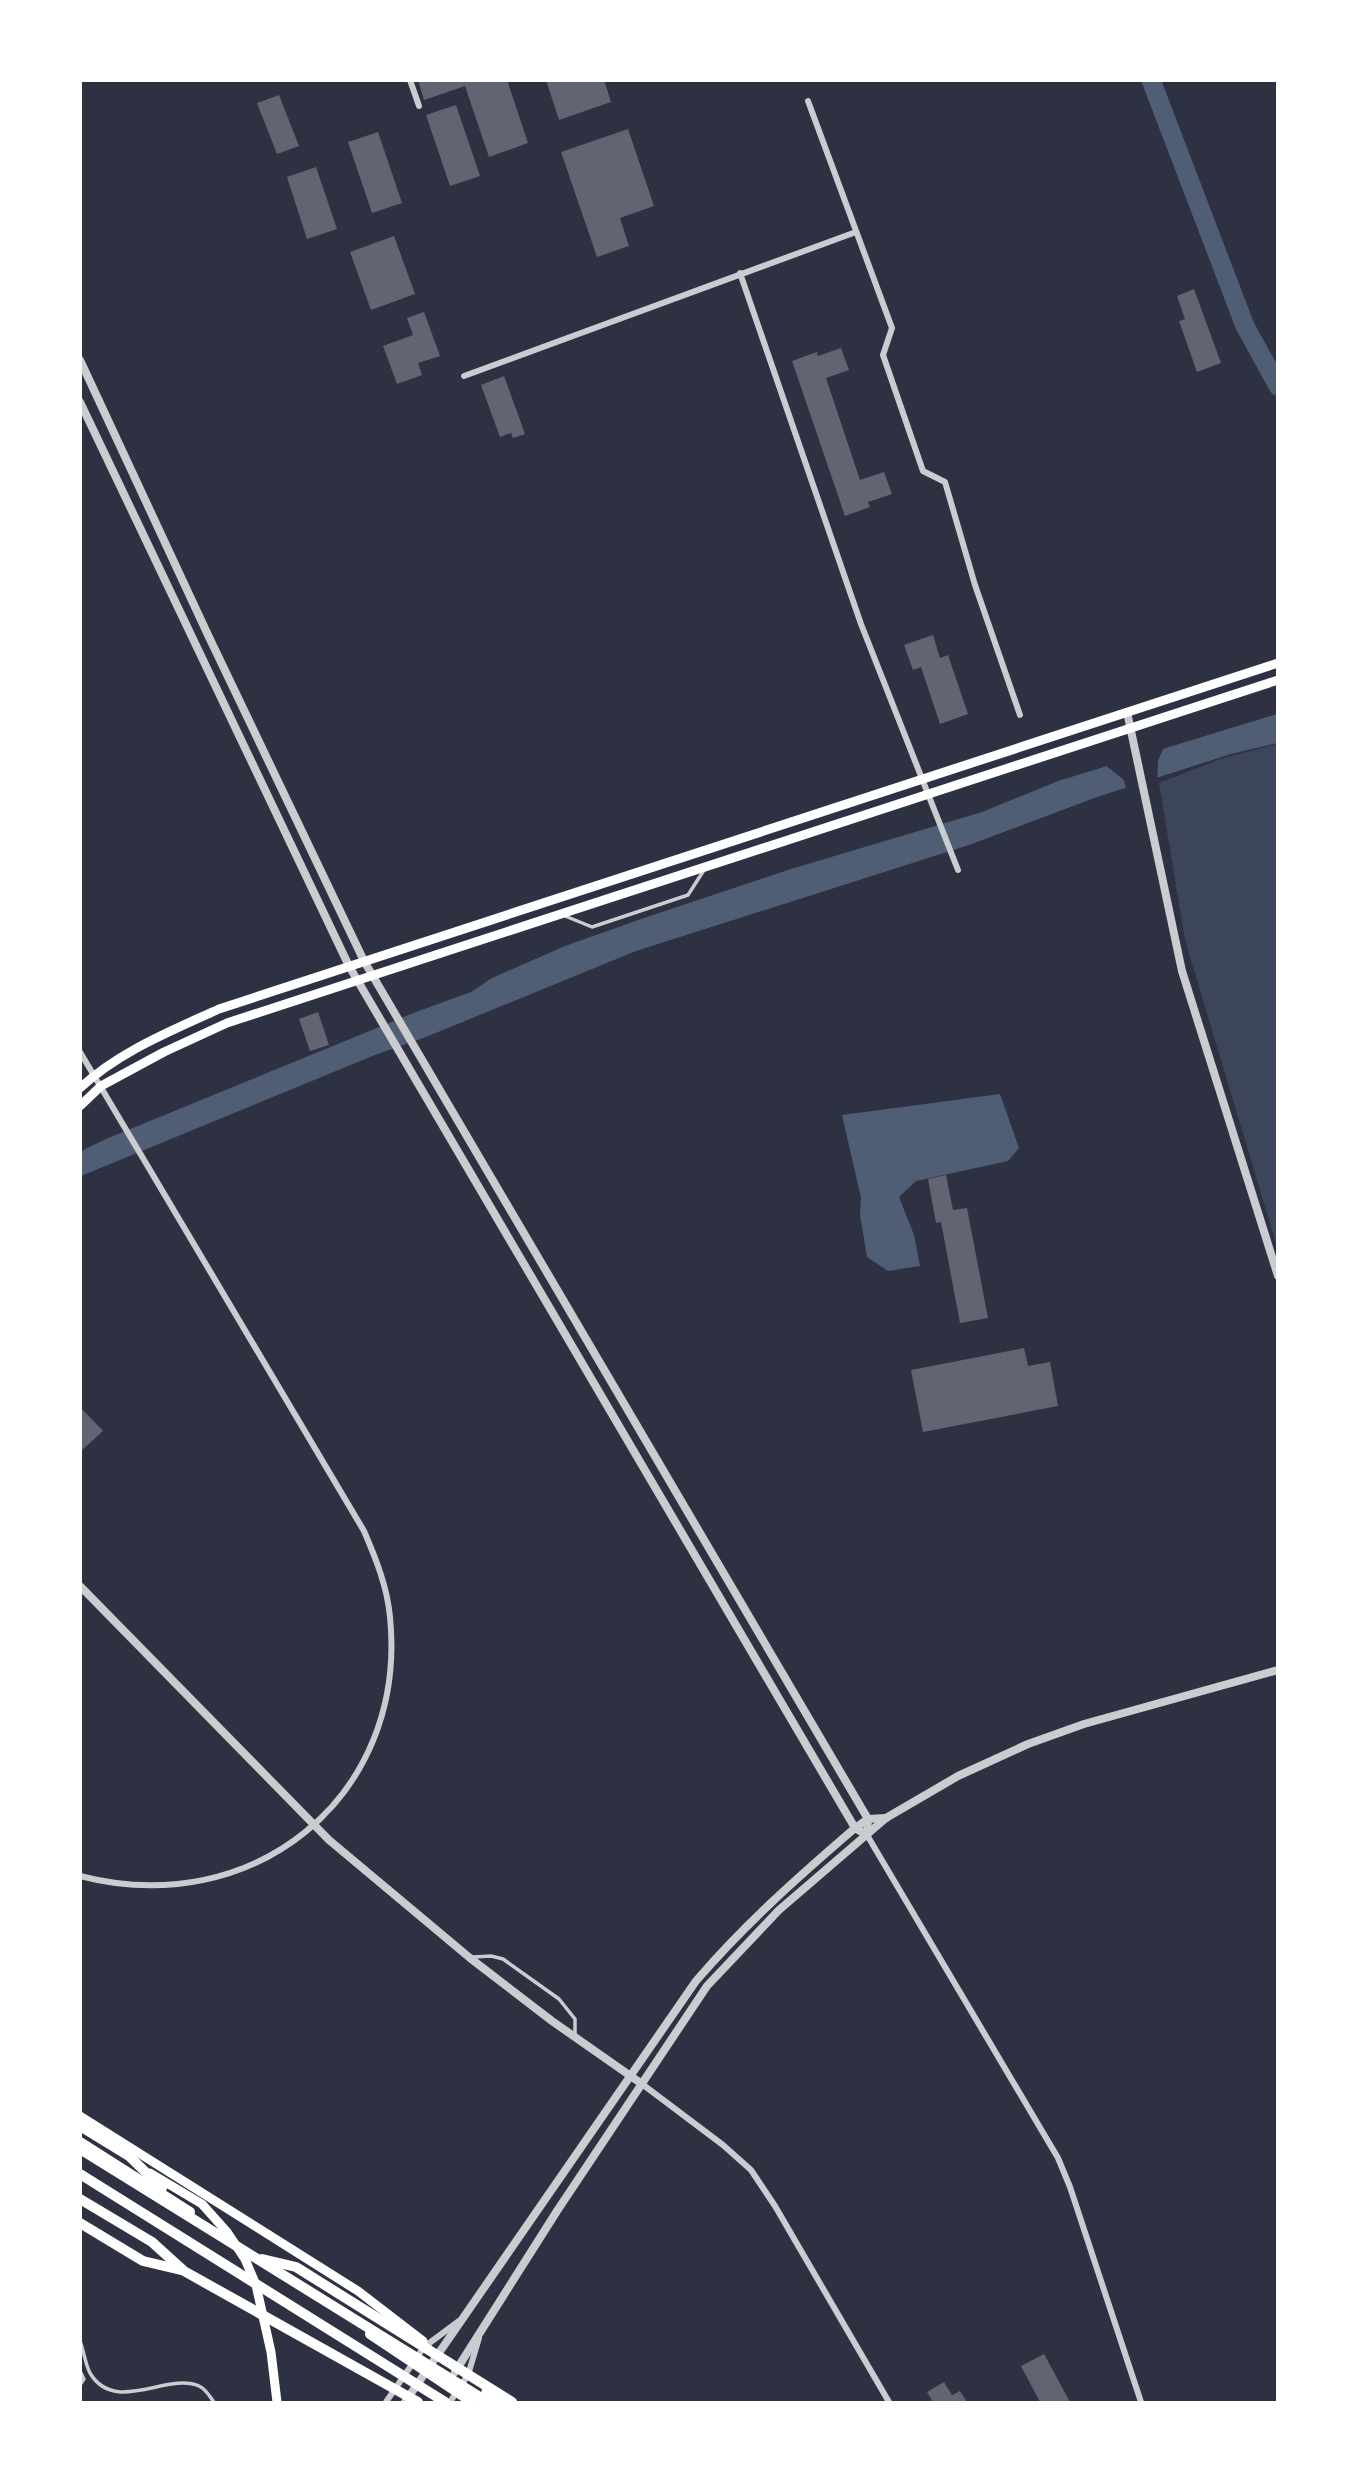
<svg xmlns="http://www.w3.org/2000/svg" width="1358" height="2483" font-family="Barlow,sans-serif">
<rect width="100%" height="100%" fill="#2d3142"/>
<polygon fill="#3c4559" points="1277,744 1278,744 1277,1247 1185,940 1159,783 1220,759"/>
<g fill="#4f5d75">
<polygon points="1277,714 1277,743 1231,754 1097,797 969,845 636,951 426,1037 375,1055 81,1176 81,1151 106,1139 416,1012 471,992 492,978 565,946 641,919 791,869 982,812 1058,781"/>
<polygon points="1000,1094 1019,1148 1008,1161 916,1181 899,1197 914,1235 920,1266 888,1271 867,1257 860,1215 861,1198 842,1115"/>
</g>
<polygon fill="#2d3142" points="1170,743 1163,749 1158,761 1157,784 1127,793 1124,780 1104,764"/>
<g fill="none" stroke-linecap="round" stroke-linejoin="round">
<polyline stroke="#4f5d75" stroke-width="19" points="1151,80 1245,326 1278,386"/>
</g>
<g fill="#626471">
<polygon points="418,80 507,80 528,143 489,157 465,86 424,100"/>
<polygon points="546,80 604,80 611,102 559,120"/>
<polygon points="279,95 299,146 277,154 257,103"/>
<polygon points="456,105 480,176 450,186 426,115"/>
<polygon points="628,129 654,206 620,218 629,246 597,257 561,152"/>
<polygon points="378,132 402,203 372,213 348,142"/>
<polygon points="316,167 337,229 307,239 287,177"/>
<polygon points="394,236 415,294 371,310 350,252"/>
<polygon points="1194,289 1221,363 1197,372 1179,321 1185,319 1177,296"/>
<polygon points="424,312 440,356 418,363 422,375 397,384 383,346 413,335 407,318"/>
<polygon points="841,348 849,370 826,378 860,480 884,472 892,494 868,502 870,507 845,516 792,361 817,352 818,356"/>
<polygon points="504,376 525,434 513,438 511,433 500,437 481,385"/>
<polygon points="933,635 940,658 948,655 968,714 940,724 921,667 913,670 904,645"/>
<polygon points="318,1012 329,1045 310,1051 299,1019"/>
<polygon points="946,1175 953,1210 967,1208 988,1318 960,1323 941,1222 936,1223 928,1179"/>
<polygon points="1024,1348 1028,1366 1050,1362 1058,1406 923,1432 911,1370"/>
<polygon points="80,1407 103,1431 80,1452"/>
<polygon points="1044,2354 1070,2402 1040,2402 1021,2366"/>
<polygon points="944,2382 952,2395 960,2391 967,2402 933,2402 927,2392"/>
</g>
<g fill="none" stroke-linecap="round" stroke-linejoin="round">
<g stroke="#caccd0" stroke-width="3.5">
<polyline points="565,916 592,927 688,895 704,870"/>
<polyline points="474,1957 491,1956 503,1959 559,1999 575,2019 575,2034"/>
<path d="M80,2341C84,2351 85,2364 90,2373C115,2415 167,2372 199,2386C206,2389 210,2397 214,2402"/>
<polyline points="80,2371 84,2379 80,2385"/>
</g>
<g stroke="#caccd0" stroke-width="6">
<polyline points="410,80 419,106"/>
<polyline points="808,101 892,328 883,355 923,471 945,482 975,585 1020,715"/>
<polyline points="740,273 861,624 958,870"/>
<polyline points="464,376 856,232"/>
<path d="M80,1052L364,1531C376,1559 387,1586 390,1617C408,1797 253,1921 80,1876"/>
<polyline points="867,1835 1058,2158 1070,2187 1141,2402"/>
<polyline points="642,2084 723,2145 751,2170 775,2206 889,2402"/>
<polyline points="386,2402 424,2347 459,2321"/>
<polyline points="450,2402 468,2375 479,2338"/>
</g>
<g stroke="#caccd0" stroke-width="8">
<polyline points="80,360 208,635 364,961 868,1819 867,1835"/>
<polyline points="80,402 349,966 855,1828 867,1835"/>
<polyline points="1127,712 1182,971 1278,1276"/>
<polyline points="80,1586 329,1840 470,1958 552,2021 642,2084"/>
<polyline points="455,2372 557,2211 707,1986 779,1910 886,1818 958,1776 1028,1744 1084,1724 1278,1670"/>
<path d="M405,2402L696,1981C745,1924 798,1877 855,1828L868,1819L886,1818"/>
</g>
<g stroke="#fff" stroke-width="9">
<path d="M80,1088C120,1051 171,1031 219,1009L1278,663"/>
<polyline points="80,1106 101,1086 164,1052 227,1023 1278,680"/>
<polyline points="80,2116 358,2291 423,2341"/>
<polyline points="150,2173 202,2204 227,2232 245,2259 256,2285 271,2352 277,2402"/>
<polyline points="486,2391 502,2402"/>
</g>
<g stroke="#fff" stroke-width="10">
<polyline points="80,2126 129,2156 162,2188"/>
<polyline points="80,2142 190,2212"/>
<polyline points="80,2199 152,2242 184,2271 418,2402"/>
<polyline points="80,2223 143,2261 181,2270"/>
<polyline points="262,2259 296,2267 512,2402"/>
<polyline points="370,2334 472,2402"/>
</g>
<g stroke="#fff" stroke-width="10">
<polyline points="80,2149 488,2402"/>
<polyline points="80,2174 445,2402"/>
</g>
</g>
<rect width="1358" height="2483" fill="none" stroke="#ffffff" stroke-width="164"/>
</svg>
